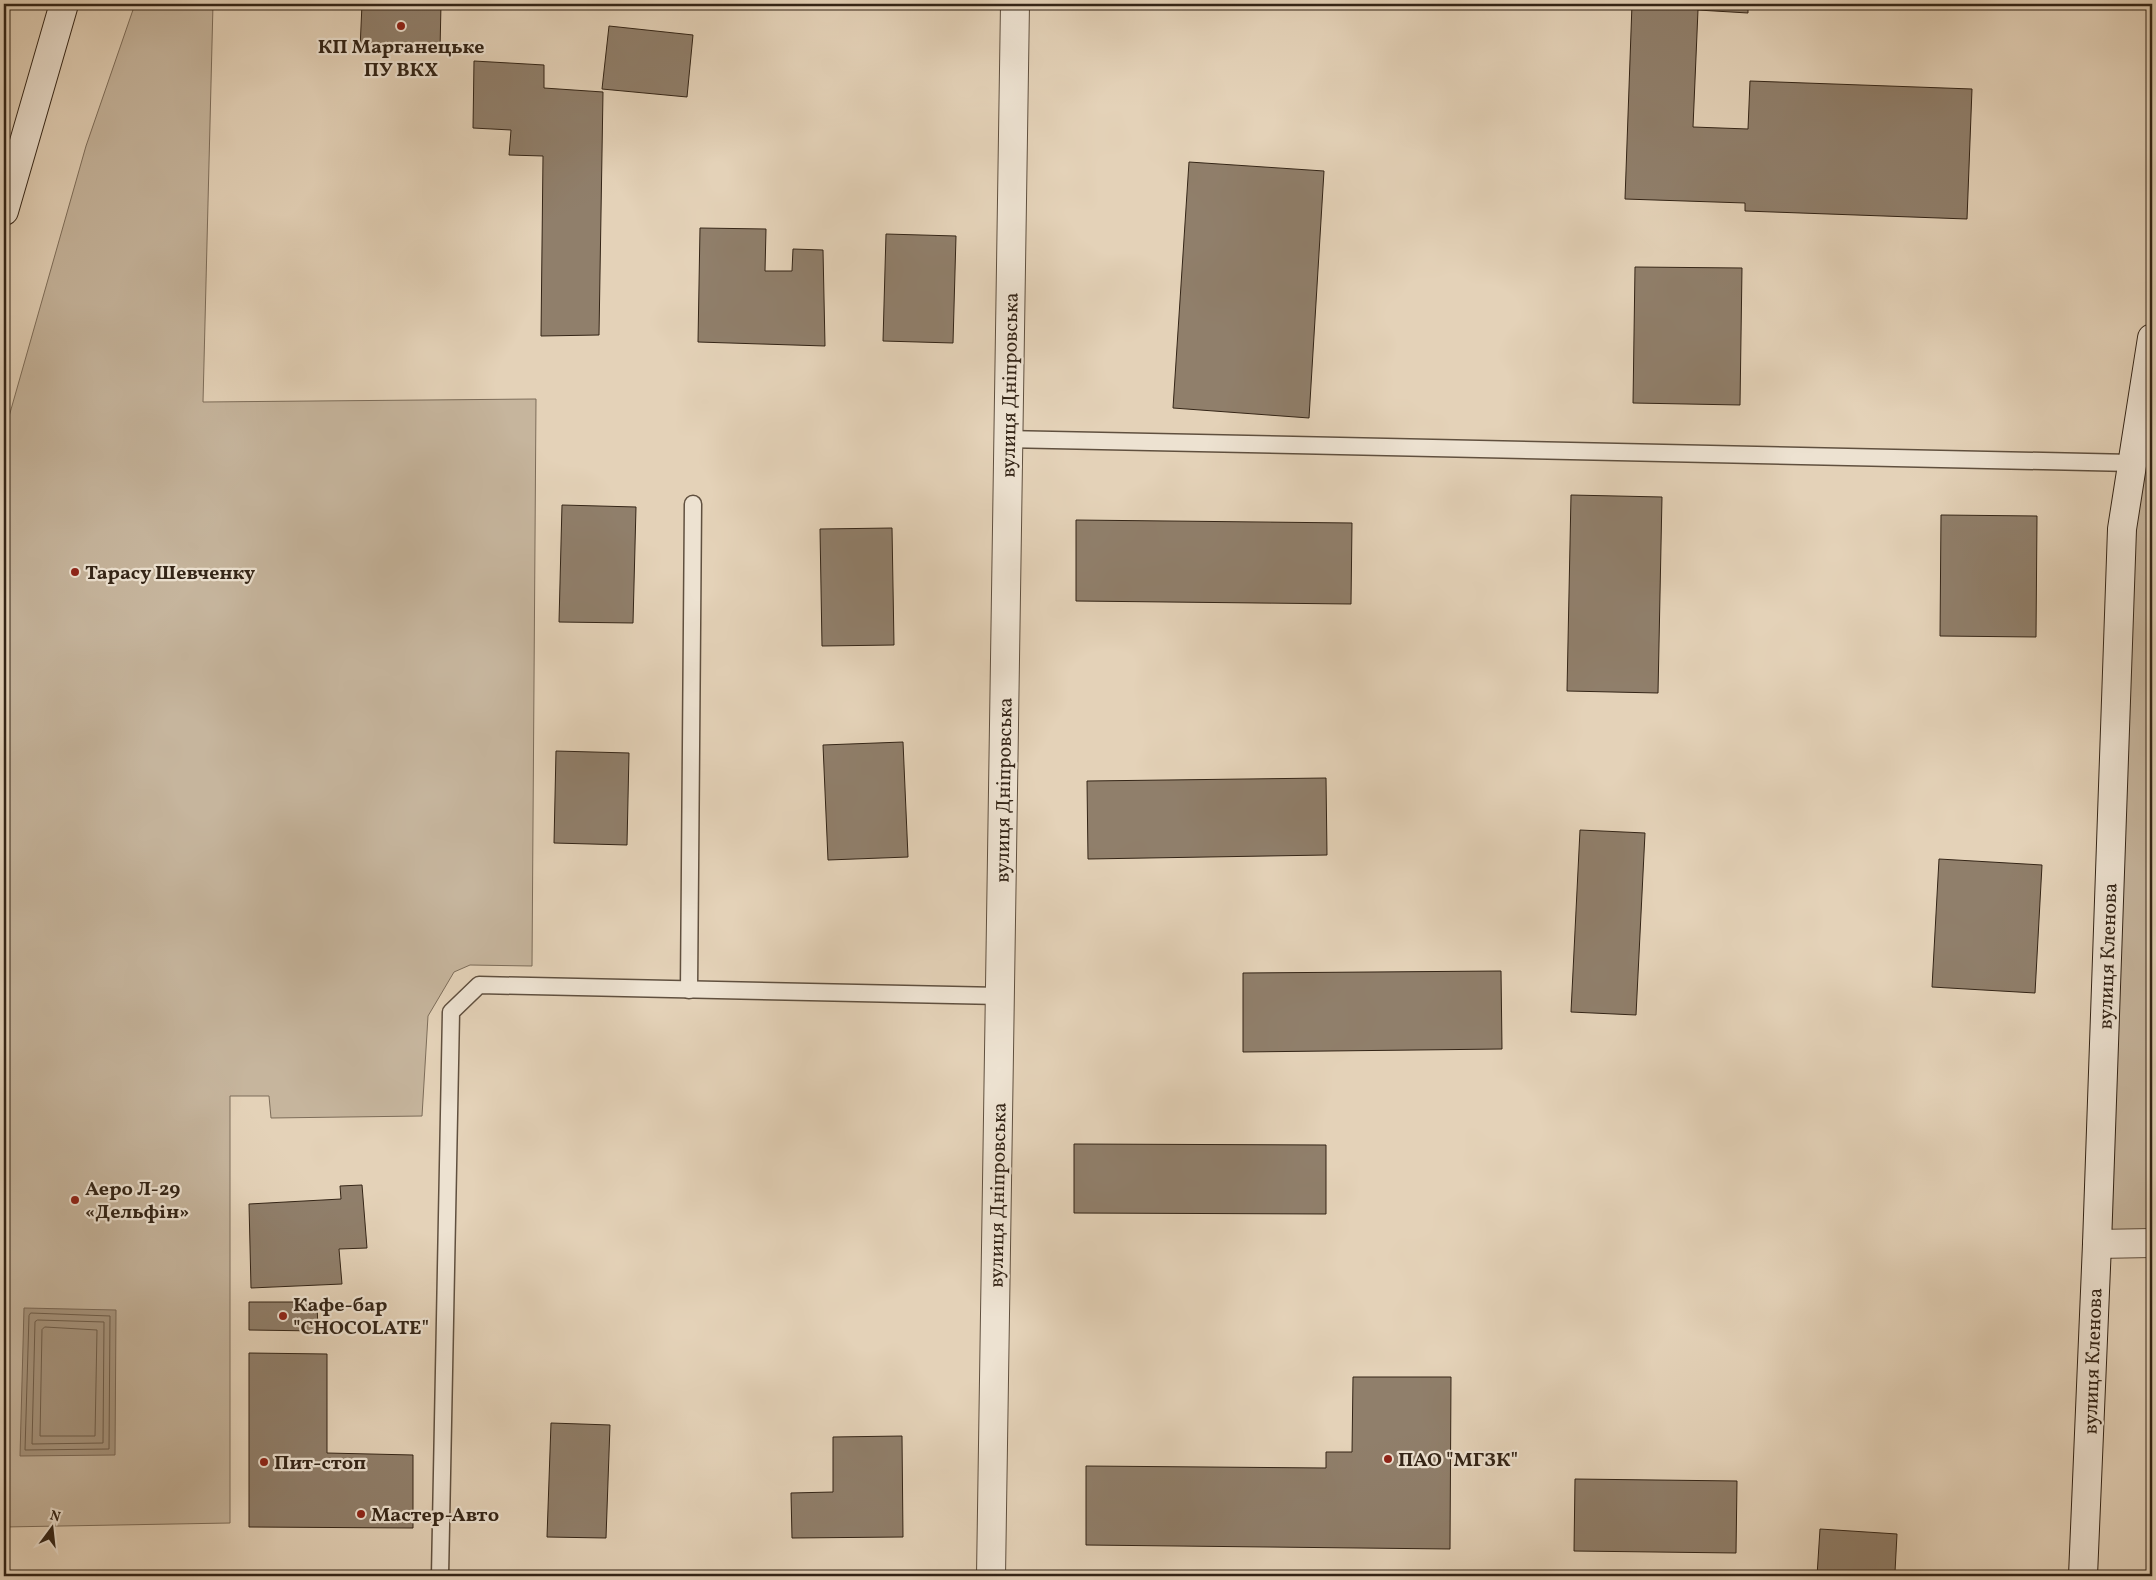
<svg xmlns="http://www.w3.org/2000/svg" width="2156" height="1580" font-family="Vollkorn,serif">
<rect width="100%" height="100%" fill="#e4d2b8"/>
<filter id="stains"><feTurbulence type="fractalNoise" baseFrequency=".004" numOctaves="4"/><feColorMatrix values="0 0 0 0 .2 0 0 0 0 .09 0 0 0 0 .02 0 0 0 .5 -.17"/></filter>
<radialGradient id="worn" r=".72"><stop offset=".6" stop-color="#630" stop-opacity="0"/><stop offset="1" stop-color="#630" stop-opacity=".3"/></radialGradient>
<g fill="#c6b59d" stroke="#7d6d5a">
<polygon points="135,4 213,4 203,402 536,399 532,966 470,965 454,972 428,1016 422,1116 271,1118 269,1096 230,1096 230,1523 4,1527 4,434 86,146"/>
<polygon points="2152,338 2152,1243 2097,1244 2122,529"/>
</g>
<polygon fill="#a89781" stroke="#7a6957" points="24,1308 116,1310 115,1455 20,1456"/>
<g fill="none" stroke-linecap="round" stroke-linejoin="round">
<g stroke="#6e5e4c" stroke-width="1">
<polygon points="31,1313 110,1316 109,1449 25,1450 29,1316"/>
<polygon points="38,1320 104,1322 103,1443 32,1444 35,1322"/>
<polygon points="45,1327 97,1330 95,1436 40,1436 42,1330"/>
</g>
</g>
<g fill="#907f6b" stroke="#342517">
<polygon points="362,4 441,4 440,50 360,49"/>
<polygon points="1632,4 1748,4 1748,13 1698,10 1693,127 1748,129 1750,81 1972,89 1967,219 1745,211 1745,203 1625,199"/>
<polygon points="609,26 693,35 687,97 602,89"/>
<polygon points="474,61 544,65 544,88 603,92 599,335 541,336 543,156 509,155 511,130 473,128"/>
<polygon points="1189,162 1324,171 1309,418 1173,408"/>
<polygon points="700,228 766,229 765,271 792,271 793,249 823,250 825,346 698,342"/>
<polygon points="886,234 956,236 953,343 883,341"/>
<polygon points="1635,267 1742,268 1740,405 1633,403"/>
<polygon points="1571,495 1662,497 1658,693 1567,691"/>
<polygon points="562,505 636,507 633,623 559,622"/>
<polygon points="1941,515 2037,516 2036,637 1940,636"/>
<polygon points="1076,520 1352,523 1351,604 1076,601"/>
<polygon points="892,528 894,645 822,646 820,529"/>
<polygon points="903,742 908,857 828,860 823,745"/>
<polygon points="556,751 629,753 627,845 554,843"/>
<polygon points="1326,778 1327,855 1088,859 1087,781"/>
<polygon points="1580,830 1645,833 1636,1015 1571,1012"/>
<polygon points="1939,859 2042,865 2035,993 1932,987"/>
<polygon points="1501,971 1502,1049 1243,1052 1243,973"/>
<polygon points="1074,1144 1326,1145 1326,1214 1074,1213"/>
<polygon points="362,1185 367,1248 339,1249 342,1284 251,1288 249,1204 341,1199 340,1186"/>
<polygon points="249,1302 317,1302 318,1331 249,1330"/>
<polygon points="249,1353 327,1354 327,1453 413,1455 413,1528 249,1527"/>
<polygon points="1353,1377 1451,1377 1450,1549 1086,1545 1086,1466 1326,1468 1326,1452 1352,1452"/>
<polygon points="551,1423 610,1425 606,1538 547,1537"/>
<polygon points="902,1436 903,1537 792,1538 791,1493 833,1492 833,1437"/>
<polygon points="1575,1479 1737,1481 1736,1553 1574,1551"/>
<polygon points="1820,1529 1897,1534 1895,1572 1919,1574 1922,1576 1817,1576"/>
</g>
<g fill="none" stroke-linecap="round" stroke-linejoin="round">
<defs>
<g id="lane">
<polyline points="1009,439 2132,463"/>
<polyline points="689,990 693,504"/>
<polyline points="440,1576 451,1012 479,985 1000,996"/>
</g>
<g id="street">
<polyline points="2097,1244 2152,1243"/>
<polyline points="991,1576 1015,4"/>
</g>
<g id="secondary">
<polyline points="4,211 64,4"/>
<polyline points="2083,1576 2097,1244 2122,529 2152,338"/>
</g>
</defs>
<use href="#lane" stroke="#60503f" stroke-width="19"/>
<use href="#street" stroke="#60503f" stroke-width="30"/>
<use href="#secondary" stroke="#342517" stroke-width="30"/>
<use href="#lane" stroke="#ede2d1" stroke-width="16"/>
<use href="#street" stroke="#ede2d1" stroke-width="28"/>
<use href="#secondary" stroke="#ede2d1" stroke-width="28"/>
</g>
<g fill="#8f2418" stroke="#ede2d1" stroke-width="2">
<circle cx="401" cy="26" r="5"/>
<circle cx="75" cy="572" r="5"/>
<circle cx="75" cy="1200" r="5"/>
<circle cx="283" cy="1316" r="5"/>
<circle cx="1388" cy="1459" r="5"/>
<circle cx="264" cy="1462" r="5"/>
<circle cx="361" cy="1514" r="5"/>
</g>
<g text-anchor="middle" stroke-width="4.5" stroke-linejoin="round" paint-order="stroke">
<g font-size="20" font-weight="bold" fill="#342517" stroke="#ede2d1" text-anchor="start">
<text x="401" y="53" text-anchor="middle">КП Марганецьке<tspan x="401" dy="23">ПУ ВКХ</tspan></text>
<text x="85" y="579">Тарасу Шевченку</text>
<text x="85" y="1195">Аеро Л-29<tspan x="85" dy="23">«Дельфін»</tspan></text>
<text x="293" y="1311">Кафе-бар<tspan x="293" dy="23">"CHOCOLATE"</tspan></text>
<text x="1398" y="1466">ПАО "МГЗК"</text>
<text x="274" y="1469">Пит-стоп</text>
<text x="371" y="1521">Мастер-Авто</text>
</g>
<g font-size="20" fill="#342517" stroke="#ede2d1">
<text transform="translate(1009 385) rotate(-89)" y="7">вулиця Дніпровська</text>
<text transform="translate(1003 790) rotate(-89)" y="7">вулиця Дніпровська</text>
<text transform="translate(2107 956) rotate(-88)" y="7">вулиця Кленова</text>
<text transform="translate(997 1195) rotate(-89)" y="7">вулиця Дніпровська</text>
<text transform="translate(2092 1361) rotate(-88)" y="7">вулиця Кленова</text>
</g>
</g>
<rect width="2156" height="1580" fill="none" stroke="#e4d2b8" stroke-width="20"/>
<rect x="5" y="5" width="2146" height="1570" fill="none" stroke="#342517" stroke-width="2.5"/>
<rect x="10" y="10" width="2136" height="1560" fill="none" stroke="#342517"/>
<g transform="translate(52 1528) rotate(15)" stroke="#ede2d1" stroke-width="4" paint-order="stroke">
<path d="M0-4L9 19L0 12L-9 19Z" fill="#342517"/>
<text y="-8" font-size="14" font-weight="bold" text-anchor="middle" fill="#342517">N</text>
</g>
<rect width="100%" height="100%" filter="url(#stains)"/>
<rect width="100%" height="100%" fill="url(#worn)"/>
</svg>
